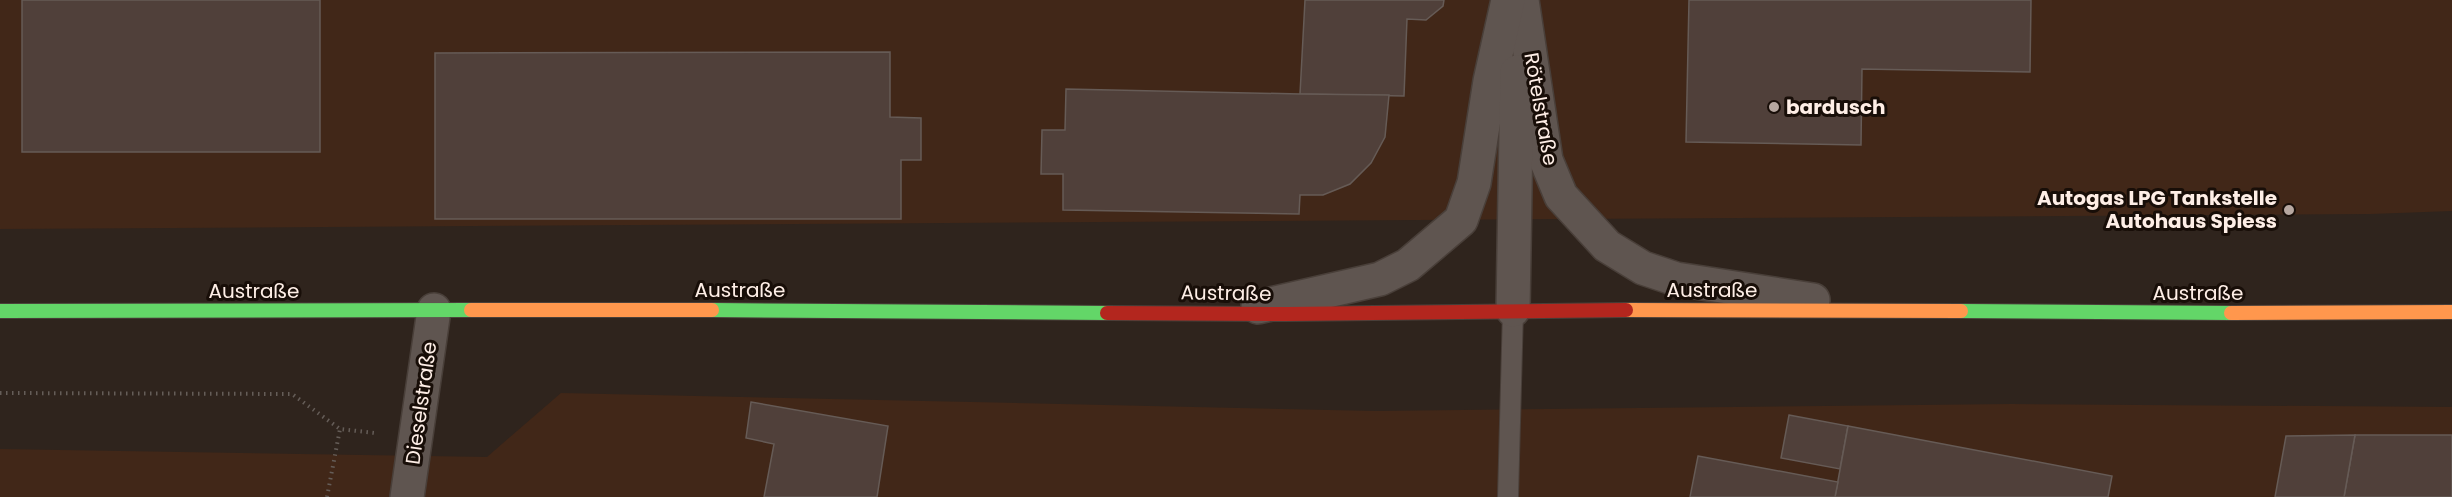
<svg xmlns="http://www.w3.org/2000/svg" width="2452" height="497" font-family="Poppins,sans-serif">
<rect width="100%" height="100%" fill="#2f241d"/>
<g fill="#412718">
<polygon points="0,0 2452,0 2452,211 2371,214 0,229"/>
<polygon points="561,393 1376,411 2012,404 2452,407 2452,497 0,497 0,449 487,457"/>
</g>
<g fill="#50403a" stroke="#665b56" stroke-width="1.5">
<rect x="22" y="0" width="298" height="152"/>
<polygon points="1305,0 1444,0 1443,6 1426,20 1407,19 1404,96 1300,94"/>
<polygon points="1689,0 2031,0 2030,72 1862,69 1861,145 1686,142"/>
<polygon points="890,52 890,117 921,118 921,160 901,160 901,219 435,219 435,53"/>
<polygon points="1066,89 1300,94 1389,95 1385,137 1371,163 1350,184 1323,195 1300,195 1299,214 1063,210 1063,174 1041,174 1042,130 1065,130"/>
<polygon points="751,402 888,426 877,497 764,497 774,444 746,438"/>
<polygon points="1789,415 1848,426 1840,469 1781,458"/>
<polygon points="1848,426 2112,476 2108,497 1835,497"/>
<polygon points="2355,435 2452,435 2452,497 2344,497"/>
<polygon points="2355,435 2344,497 2275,497 2286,436"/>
<polygon points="1698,456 1838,482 1835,497 1690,497"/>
</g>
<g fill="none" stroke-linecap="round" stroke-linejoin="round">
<defs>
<polyline id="lane" points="1508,497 1513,310"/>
<g id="street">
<polyline points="1522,0 1546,160 1561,196 1607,246 1643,268 1676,279 1813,300"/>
<polyline points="1258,307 1380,279 1408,265 1461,220 1474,183 1490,81 1508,0"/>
<polyline points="1513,310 1517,72"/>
<polyline points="407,497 434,310"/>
</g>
<g id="fast">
<polyline points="712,310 1107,313"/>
<polyline points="0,311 471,310"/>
<polyline points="1961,311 2231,313"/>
</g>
<g id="slow">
<polyline points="471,310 712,310"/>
<polyline points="1626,310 1961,311"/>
<polyline points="2231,313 2452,312"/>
</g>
<polyline id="jam" points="1107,313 1287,314 1626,310"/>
</defs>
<use href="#lane" stroke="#493f39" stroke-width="22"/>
<use href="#street" stroke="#493f39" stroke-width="36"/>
<use href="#fast" stroke="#493f39" stroke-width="16"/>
<use href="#slow" stroke="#493f39" stroke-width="16"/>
<use href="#jam" stroke="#493f39" stroke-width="16"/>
<g stroke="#655d58" stroke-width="4" stroke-dasharray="1.5 4.5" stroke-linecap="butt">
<polyline points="0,393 292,394 340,429 375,433"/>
<polyline points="327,497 340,429"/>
</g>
<use href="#lane" stroke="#5f5550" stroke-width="20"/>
<use href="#street" stroke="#5f5550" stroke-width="33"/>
<use href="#fast" stroke="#63d668" stroke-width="14"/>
<use href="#slow" stroke="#ff974d" stroke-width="14"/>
<use href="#jam" stroke="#b3261e" stroke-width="14"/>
</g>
<g fill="#b6a7a0" stroke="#180e08" stroke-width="2">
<circle cx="1774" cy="107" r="6"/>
<circle cx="2289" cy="210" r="6"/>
</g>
<g text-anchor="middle" stroke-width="6" stroke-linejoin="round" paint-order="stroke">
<g font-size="20" font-weight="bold" fill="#feeee6" stroke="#180e08" text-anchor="start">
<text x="1786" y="114">bardusch</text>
<text x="2277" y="205" text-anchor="end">Autogas LPG Tankstelle<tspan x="2277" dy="23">Autohaus Spiess</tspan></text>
</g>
<g font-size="20" fill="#feeee6" stroke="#180e08">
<text transform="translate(1541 109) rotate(80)" y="7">Rötelstraße</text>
<text x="740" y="297">Austraße</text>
<text x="1712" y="297">Austraße</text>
<text x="254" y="298">Austraße</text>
<text transform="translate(1226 293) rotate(1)" y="7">Austraße</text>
<text x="2198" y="300">Austraße</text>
<text transform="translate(421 403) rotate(-82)" y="7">Dieselstraße</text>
</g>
</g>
</svg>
